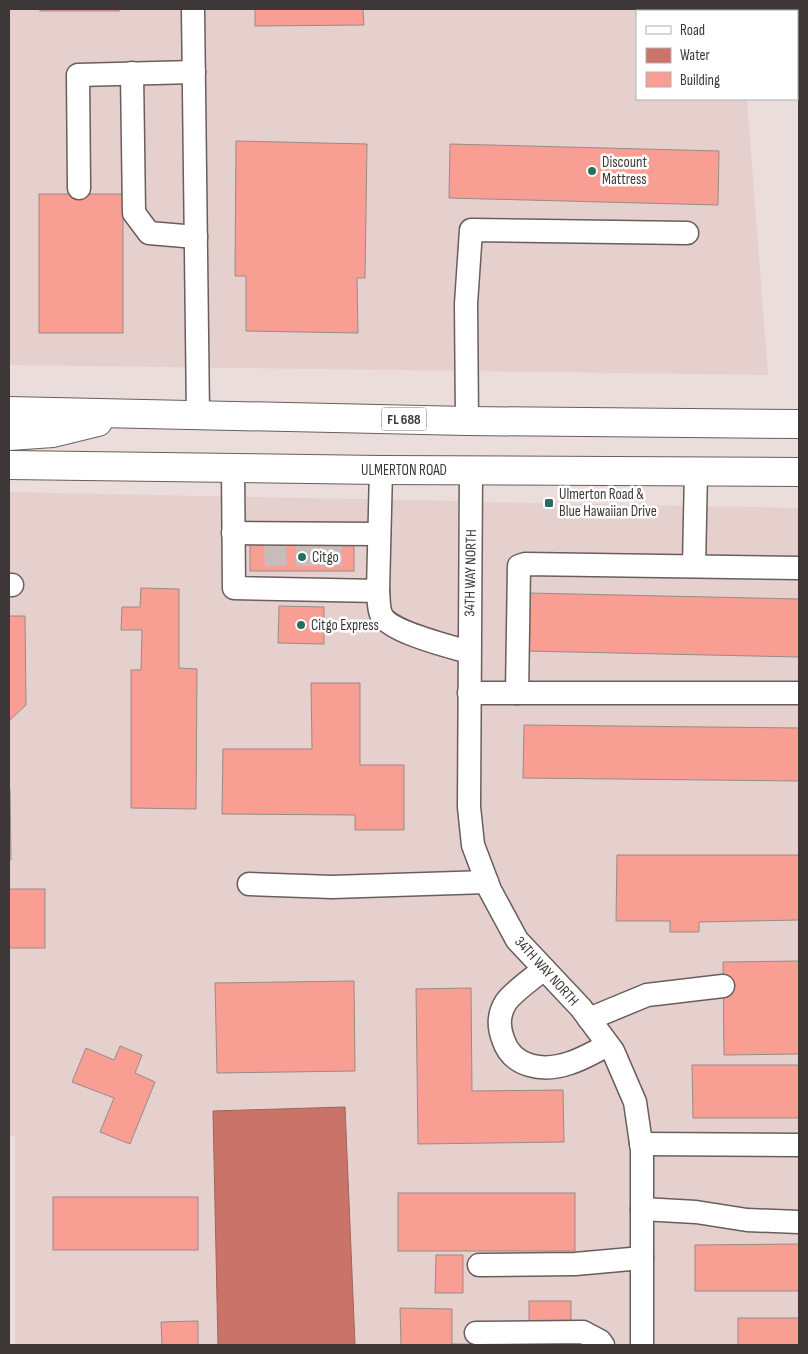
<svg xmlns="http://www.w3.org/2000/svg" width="808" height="1354" font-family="'Sofia Sans Condensed',sans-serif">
<rect width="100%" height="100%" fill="#ebdddb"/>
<g fill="#e6d0cd">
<polygon points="9,9 746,9 746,11 637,11 637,99 747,99 768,375 9,365"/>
<polygon points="9,492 458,501 457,807 462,851 480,897 506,947 572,1018 603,1058 623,1106 630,1151 630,1345 355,1345 344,1107 213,1111 218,1345 15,1345 15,1136 9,1136"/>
<polygon points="483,502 799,508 799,1345 654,1345 654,1148 646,1096 624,1045 589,999 526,931 501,884 485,842 481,806"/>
</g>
<polygon fill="#ca7469" stroke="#a0625a" points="345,1107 355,1345 218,1345 213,1111"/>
<g fill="#f99e92" stroke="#978b89">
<rect x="40" y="9" width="79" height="2"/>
<polygon points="255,9 363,9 364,25 255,26"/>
<polygon points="236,141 367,144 365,278 357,278 358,333 246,331 246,276 235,276"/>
<polygon points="450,144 719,151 718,205 449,198"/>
<rect x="39" y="194" width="84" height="139"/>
<rect x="250" y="544" width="104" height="27"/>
<polygon points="141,588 179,589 179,668 197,669 196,809 131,808 131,670 141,670 142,630 121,630 122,607 140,607"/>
<polygon points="528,593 799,599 799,657 526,651"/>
<polygon points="279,606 324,607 324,644 278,643"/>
<polygon points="9,616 25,616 26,705 9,721"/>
<polygon points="311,683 360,683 360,765 404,765 404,830 355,830 355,815 222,814 223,749 312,749"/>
<polygon points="524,725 799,728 799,781 523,778"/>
<polygon points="9,789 10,789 11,860 9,860"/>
<polygon points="617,855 799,855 799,920 699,922 699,932 670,932 670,921 616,921"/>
<rect x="9" y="889" width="36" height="59"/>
<polygon points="799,961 799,1054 724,1055 723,962"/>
<polygon points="354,981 355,1071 217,1073 215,983"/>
<polygon points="471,988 472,1091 563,1090 564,1142 418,1144 416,989"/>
<polygon points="120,1046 142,1055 135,1073 155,1082 130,1144 100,1132 114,1098 72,1082 86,1048 114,1060"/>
<polygon points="692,1065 799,1065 799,1118 693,1118"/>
<rect x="398" y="1193" width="177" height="58"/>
<rect x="53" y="1197" width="145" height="53"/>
<polygon points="799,1244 799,1291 695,1291 695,1245"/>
<polygon points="436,1255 463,1255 463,1293 435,1293"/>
<rect x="529" y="1301" width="42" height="22"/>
<polygon points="400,1308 452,1309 452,1344 545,1345 401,1345"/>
<rect x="738" y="1318" width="61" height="27"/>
<polygon points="198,1321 198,1345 162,1345 161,1322"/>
</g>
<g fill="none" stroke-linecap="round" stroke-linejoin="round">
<g stroke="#c8bcba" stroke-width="22" stroke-dasharray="22 11" stroke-linecap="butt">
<polyline points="275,544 276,571"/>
<polyline points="307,544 307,571"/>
<polyline points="331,544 331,571"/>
</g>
<defs>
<g id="minor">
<polyline points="193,9 198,415"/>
<polyline points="132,73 134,213 149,233 196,237"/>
<polyline points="79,188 78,75 194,72"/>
<polyline points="467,421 466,304 471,230 687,233"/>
<polyline points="233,468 234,588 378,591 381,470"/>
<polyline points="471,470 469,807 473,845 490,890 517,940 581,1008 613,1051 635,1102 642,1150 642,1345"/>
<polyline points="233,533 379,534"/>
<polyline points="694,566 696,471"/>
<polyline points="9,585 12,585"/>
<path d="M378,591C379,598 378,607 381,614C387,631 451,647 469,652"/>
<polyline points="469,693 799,693"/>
<polyline points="517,693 519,566 525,564 799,568"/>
<polyline points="249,884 332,887 487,882"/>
<path d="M544,969C533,978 514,991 506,1002C499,1013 498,1026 503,1039C512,1068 544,1072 570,1063C583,1059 596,1051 608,1045"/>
<polyline points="589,1019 647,995 723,986"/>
<polyline points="641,1144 799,1145"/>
<polyline points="642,1209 696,1212 747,1220 799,1222"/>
<polyline points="479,1265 575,1264 642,1258"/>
<polyline points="476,1333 583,1332 600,1341 603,1345"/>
</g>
<g id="major">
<polyline points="9,411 467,421 799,424"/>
<polyline points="9,436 53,433 98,422"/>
<polyline points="9,465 381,470 799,472"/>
</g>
</defs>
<use href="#minor" stroke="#695e5c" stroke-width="25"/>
<use href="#major" stroke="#695e5c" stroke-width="30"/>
<use href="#minor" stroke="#fff" stroke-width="22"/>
<use href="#major" stroke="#fff" stroke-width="28"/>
</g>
<g fill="#296d60" stroke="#fff" stroke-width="2">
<circle cx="592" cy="171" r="5"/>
<rect x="544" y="498" width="10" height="10" rx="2.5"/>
<circle cx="302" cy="557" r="5"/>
<circle cx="301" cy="625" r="5"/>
</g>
<g text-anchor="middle" stroke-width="5" stroke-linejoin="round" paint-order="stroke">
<rect fill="#fff" stroke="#777473" stroke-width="1" x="381.5" y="407.5" width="45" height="23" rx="4"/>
<g font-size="14" font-weight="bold" fill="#3d3837">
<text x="404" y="424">FL 688</text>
</g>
<g font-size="15" fill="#3d3837" stroke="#fff" text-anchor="start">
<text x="602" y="167">Discount<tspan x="602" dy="17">Mattress</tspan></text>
<text x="559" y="499">Ulmerton Road &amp;<tspan x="559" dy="17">Blue Hawaiian Drive</tspan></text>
<text x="312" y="562">Citgo</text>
<text x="311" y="630">Citgo Express</text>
</g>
<g font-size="15" fill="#3d3837" stroke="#fff">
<text x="404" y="475">ULMERTON ROAD</text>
<text transform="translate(470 573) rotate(-89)" y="5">34TH WAY NORTH</text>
<text transform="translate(547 971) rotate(48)" y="5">34TH WAY NORTH</text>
</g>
</g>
<rect width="808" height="1354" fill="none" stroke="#3d3837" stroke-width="20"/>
<rect x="636" y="10" width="162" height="90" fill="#ffffff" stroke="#b1afaf"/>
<rect x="646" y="26" width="25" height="8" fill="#ffffff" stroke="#b1afaf"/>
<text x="680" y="35" font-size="15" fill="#3d3837">Road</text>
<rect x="646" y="48" width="25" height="15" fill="#ca7469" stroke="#b1afaf"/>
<text x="680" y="60" font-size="15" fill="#3d3837">Water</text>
<rect x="646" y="72" width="25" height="15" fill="#f99e92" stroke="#b1afaf"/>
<text x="680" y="85" font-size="15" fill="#3d3837">Building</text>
</svg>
